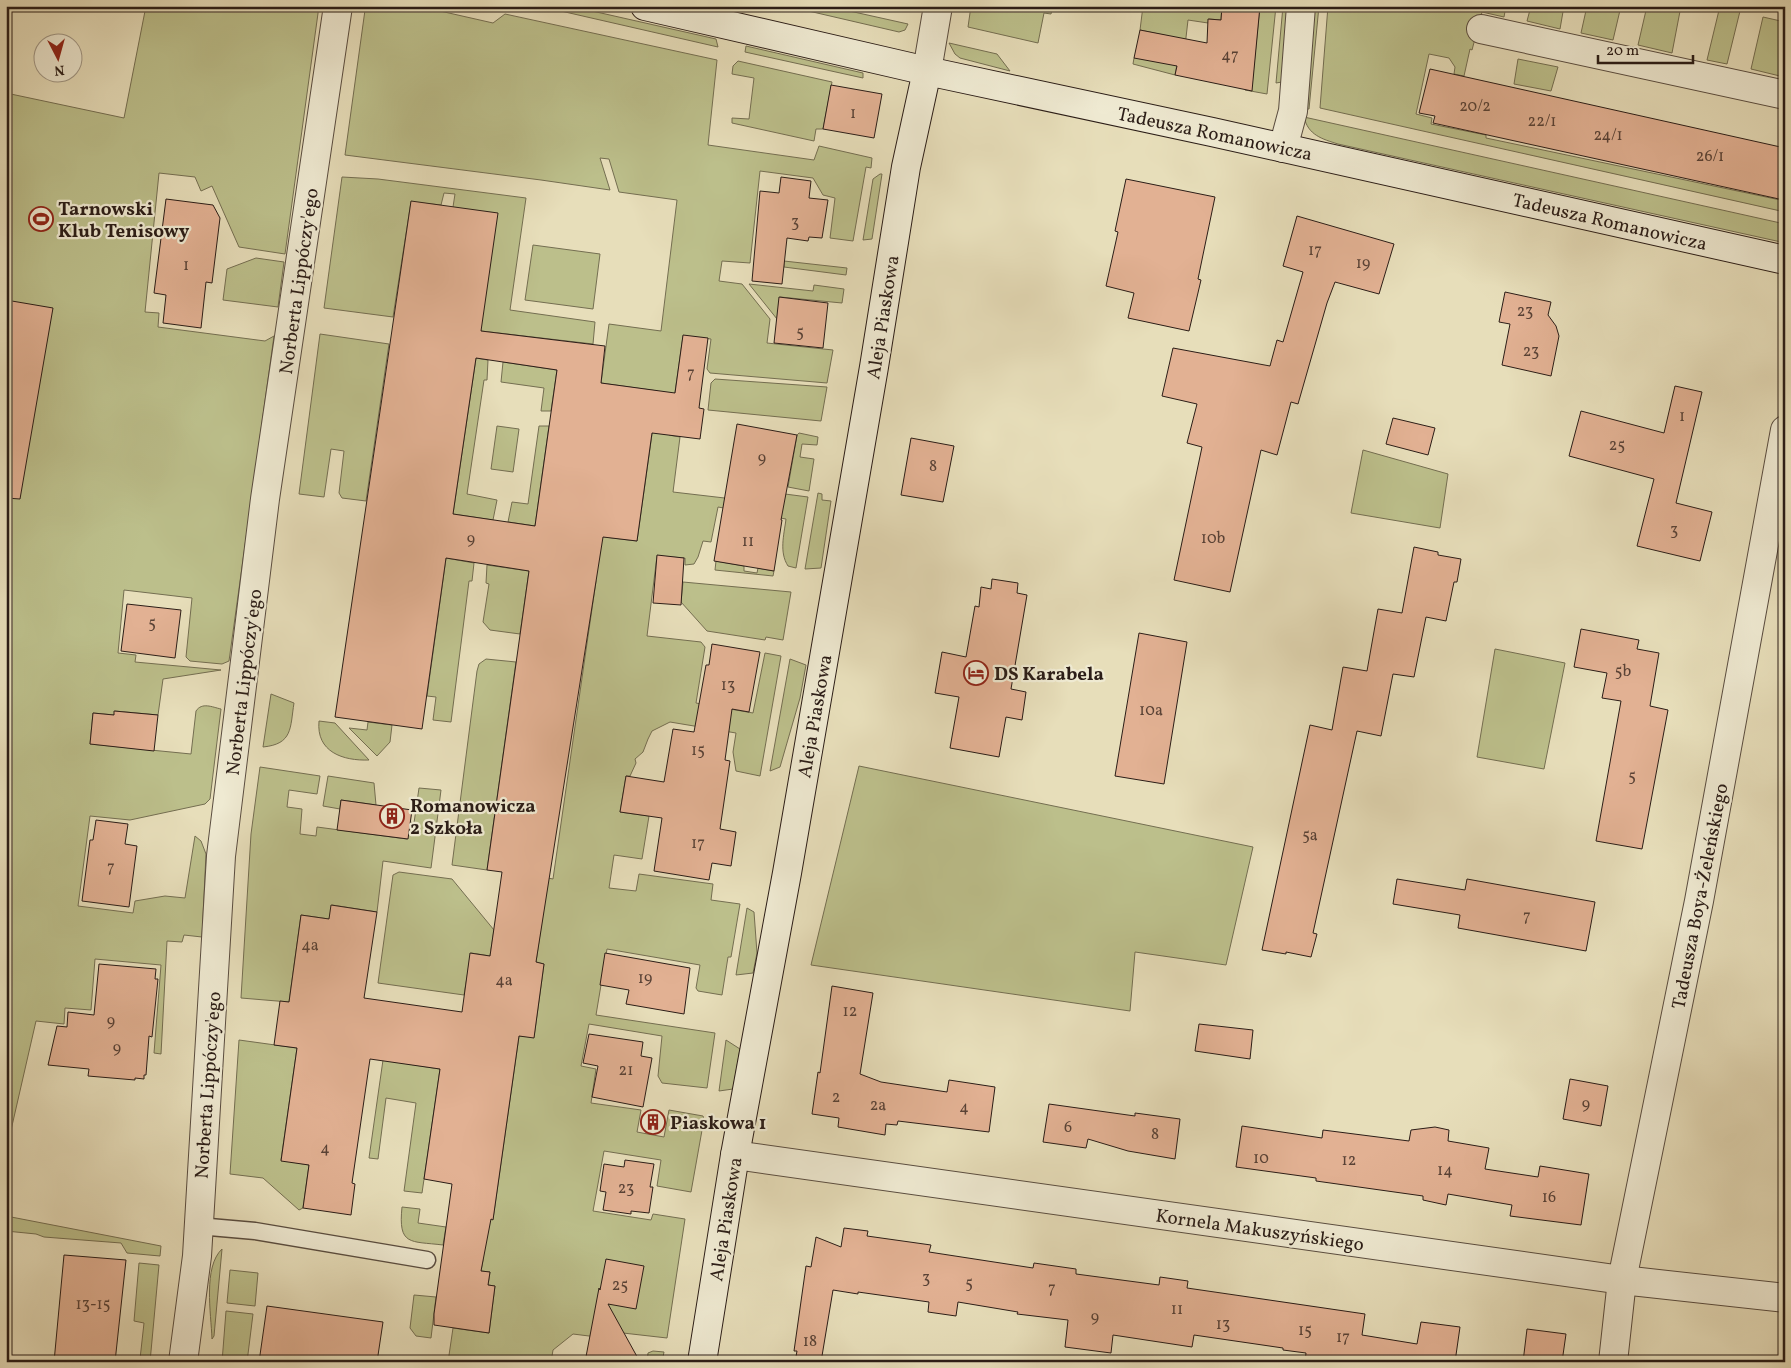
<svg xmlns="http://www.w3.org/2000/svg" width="1791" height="1368" font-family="Vollkorn,serif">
<rect width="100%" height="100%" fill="#e7deba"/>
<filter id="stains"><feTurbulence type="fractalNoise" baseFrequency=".004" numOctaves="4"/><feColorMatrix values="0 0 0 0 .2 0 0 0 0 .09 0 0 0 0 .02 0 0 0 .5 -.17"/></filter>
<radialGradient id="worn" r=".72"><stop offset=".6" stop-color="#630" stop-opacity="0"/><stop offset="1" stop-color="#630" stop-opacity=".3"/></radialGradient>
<g fill="#bcbf8b" stroke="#746e51">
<path d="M146,6H319L285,254L239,247L212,186L201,191L195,177L159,173L145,312L159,313L158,327L265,341L274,336L229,661L222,664L190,661L186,657L192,598L124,590L118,653L136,655L135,662L221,670L163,679L158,715L115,711L114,715L93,713L90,744L191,754L196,711C202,702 212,707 221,709L210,799L205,804L130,820L90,816L78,906L133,913L135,901L165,896L185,898L195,836L201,841L206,854L202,937L184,935L182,942L167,941L161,1054L154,1053L161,965L95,959L91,1010L65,1008L64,1024L36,1021L6,1152V93L124,118Z"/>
<path d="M375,6H418L493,23L505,14L717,60L708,145L814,160L819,146L872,158L871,168L866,167L853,241L830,238L835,198L823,195L813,178L760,171L750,263L722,261L719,281L742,284L770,319L767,343L833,350L827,383L710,373L707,369L711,339L683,336L669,435L680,437L673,492L759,502L762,491L808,497L796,568L788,566C779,552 784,535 786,519L718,507L711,542L703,541L698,557L694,564L685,565V558L657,556L647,636L701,642L705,647L696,703L753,713L765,653L781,656L760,776L736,771L733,752L736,733L670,722L652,731L648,739L643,752L635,759L636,763L630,776H626L620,812L649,816L642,859L614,855L609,888L636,891L639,874L713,884L711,900L740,904L731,957H728L722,995L698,991L696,988L700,965L607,949L596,1015L715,1033L707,1088L662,1083L658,1076L662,1036L589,1024L581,1066L596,1069L591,1103L641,1110L637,1132L664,1137L669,1110L703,1116L704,1119L691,1192L657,1186L661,1160L604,1151L593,1211L651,1220L653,1214L685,1219L667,1338L623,1333L621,1340L573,1334L553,1350L551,1362H448L453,1328L489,1333L495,1286L488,1285L490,1272L481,1271L483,1260L465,1216L493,1219L519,1036L534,1037L544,964L536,962L548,878L553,879L596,581L581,534L637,541L658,391L601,383L609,324L661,331L677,200L619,192L609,159L600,158L610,190L541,180L345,155L365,10Z"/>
<polygon points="539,6 570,6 716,39 718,47"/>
<polygon points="787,6 827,6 908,24 905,30 899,32"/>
<polygon points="971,6 1053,6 1051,14 1044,13 1038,43 968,27"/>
<polygon points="1143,6 1222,6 1221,20 1209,19 1208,23 1188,20 1184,55 1179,54 1175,75 1133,64 1134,58 1168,36 1140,30"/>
<polygon points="1260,6 1276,6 1267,94 1245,90 1252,84"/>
<polygon points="1283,6 1289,6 1282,82 1276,83"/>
<polygon points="1313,6 1319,6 1309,109 1305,109"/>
<polygon points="1328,6 1506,6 1504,17 1482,12 1472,50 1470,49 1464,76 1454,74 1455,67 1449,58 1429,54 1416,114 1432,118 1431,124 1486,135 1486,138 1785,201 1785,212 1320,108"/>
<polygon points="1531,6 1564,6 1560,29 1527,21"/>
<polygon points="1587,6 1621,6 1613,40 1581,33"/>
<polygon points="1647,6 1681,6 1672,53 1638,45"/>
<polygon points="1720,6 1741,7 1727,64 1707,60"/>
<polygon points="1763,17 1785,22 1784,77 1751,69"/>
<polygon points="949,43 997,54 1010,71 960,58 955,54"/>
<polygon points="746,46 863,73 863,78 745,52"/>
<polygon points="1518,59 1558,67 1551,91 1514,84"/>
<polygon points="738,61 832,82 823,129 816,129 814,141 732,123 732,118 749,119 754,78 732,74 733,66"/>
<path d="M1304,117L1785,224V241L1781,242L1338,144C1322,139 1308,135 1304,117Z"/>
<polygon points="880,174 882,174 872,239 863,240 873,179"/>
<polygon points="342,177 378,179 526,198 510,310 595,322 593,344 481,331 453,207 455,194 444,193 441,205 411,202 393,317 324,308"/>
<polygon points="533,245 600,254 593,309 525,300"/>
<polygon points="256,258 284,262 278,307 223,300 227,269"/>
<polygon points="784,261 847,268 846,275 784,267"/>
<polygon points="749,284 813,291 814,285 844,289 842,303 780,297 777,319"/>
<polygon points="320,334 389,344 366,501 342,498 339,493 344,451 331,449 324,497 299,494"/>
<polygon points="476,358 488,360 487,380 484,380 467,494 497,500 493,520 453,514"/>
<polygon points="503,362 557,370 551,411 541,411 544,388 501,382"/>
<polygon points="715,379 827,387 821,421 708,410 711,383"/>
<polygon points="497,426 519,429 513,472 491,469"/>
<polygon points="539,426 549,426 535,526 508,522 512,502 528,504"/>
<polygon points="799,433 818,437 817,445 802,444 800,457 814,459 809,491 788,487 797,435"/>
<polygon points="1363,450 1448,474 1440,528 1351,513"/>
<polygon points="818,493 822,494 822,500 831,501 821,568 805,569"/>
<polygon points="446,558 474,563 472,581 469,581 451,722 433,720 436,697 427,696"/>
<polygon points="716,561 744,566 744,571 757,573 758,568 774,571 773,576 715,570"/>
<polygon points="487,565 529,571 520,634 490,630 483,622 489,584 486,583"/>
<polygon points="683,582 791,592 783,640 766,637 765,640 707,631 681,602"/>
<polygon points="1495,649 1565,663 1544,769 1477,757"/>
<polygon points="486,659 516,662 487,870 452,865 477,671 479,664"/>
<polygon points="790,659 806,665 800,698 780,767 770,771"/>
<path d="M271,694L294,703C290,728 293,744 263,747Z"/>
<path d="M319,721L335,723L369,760C343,761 316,752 319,721Z"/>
<polygon points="368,722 392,725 390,742 377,756 349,728 367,730"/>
<polygon points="859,766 1253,847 1226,965 1135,952 1130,1011 811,965"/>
<polygon points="260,767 320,776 317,794 289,790 287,807 302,809 300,834 316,836 317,827 407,839 410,822 414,823 419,788 441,790 431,868 383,861 377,912 332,905 329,919 301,915 289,1002 241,998 251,834"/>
<polygon points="328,776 374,783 376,805 341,800 340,809 323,806"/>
<polygon points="399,872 452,879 494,930 490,956 471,953 464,995 378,983 393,875"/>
<polygon points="747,908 754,912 757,953 753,973 736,975"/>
<polygon points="239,1040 297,1048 281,1160 309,1165 303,1208 299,1210 263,1178 230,1174"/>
<polygon points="726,1040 740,1049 733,1089 719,1091"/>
<polygon points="383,1060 440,1069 422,1193 404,1191 416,1103 386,1098 378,1159 369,1158"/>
<path d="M402,1207L420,1209L418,1223L446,1227L443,1245C410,1241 398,1246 402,1207Z"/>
<polygon points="6,1216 161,1246 160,1256 127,1253 121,1243 44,1237 36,1234 6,1231"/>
<path d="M222,1249L214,1336L212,1339C211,1313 203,1267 222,1249Z"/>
<polygon points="139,1263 159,1265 150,1362 143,1362 143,1360 140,1359 144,1323 134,1321"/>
<polygon points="230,1270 258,1273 255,1306 227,1303"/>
<polygon points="414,1295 436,1297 431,1338 416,1336 410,1328"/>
<polygon points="226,1311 253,1314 247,1362 222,1362"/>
<polygon points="653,1351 664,1352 662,1362 647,1362 648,1353"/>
</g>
<g fill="#e2b193" stroke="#2b1d17" fill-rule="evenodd">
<polygon points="1222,6 1260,6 1252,91 1175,75 1177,66 1134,58 1140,30 1207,43 1208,19 1221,20"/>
<polygon points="1430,69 1785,148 1785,194 1781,193 1779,199 1433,123 1435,116 1419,113"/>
<polygon points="831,85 882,94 874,138 823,129"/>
<polygon points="781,177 811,181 809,198 828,200 822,238 809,237 808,241 787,238 782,284 752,281 760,191 779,193"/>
<polygon points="1126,179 1215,197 1198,279 1201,280 1189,331 1128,318 1134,293 1106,286 1118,232 1115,231"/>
<polygon points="166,199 213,205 220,218 212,283 206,282 201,328 163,323 166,295 154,293"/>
<path d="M411,201L498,213L481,331L605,346L601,383L675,393L683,335L708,338L699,408L704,409L700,439L652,433L637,541L603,537L536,962L544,964L534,1038L519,1036L493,1220L491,1219L481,1271L490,1272L488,1285L495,1286L489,1333L434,1325V1314L452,1184L424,1179L440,1069L370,1059L352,1183L355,1184L351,1215L303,1208L309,1165L281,1161L297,1048L274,1045L280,1001L289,1002L301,915L329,919L331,905L377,912L364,998L462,1012L470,953L490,956L502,872L487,870L529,571L446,558L422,729L335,717ZM476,358L557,370L535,526L453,514Z"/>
<polygon points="1297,216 1394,244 1379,294 1335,282 1327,303 1298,404 1291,402 1277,455 1261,450 1230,592 1174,580 1202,447 1187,443 1197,404 1162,396 1173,348 1270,366 1277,340 1283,342 1303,272 1283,266"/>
<polygon points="1505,292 1551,302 1548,315 1556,326 1559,336 1551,376 1502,365 1510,324 1499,322"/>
<polygon points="779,297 828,303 823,348 774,343"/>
<polygon points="6,300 53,308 20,499 6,498"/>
<polygon points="1675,386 1702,392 1676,503 1712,512 1700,561 1637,546 1654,479 1569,456 1581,411 1664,433"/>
<polygon points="1393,418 1435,428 1428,455 1386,444"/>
<polygon points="737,424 797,435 781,520 782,520 774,571 714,561"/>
<polygon points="911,438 954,446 943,502 901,495"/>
<polygon points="1414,547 1438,552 1438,555 1461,559 1457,582 1454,582 1446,621 1426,617 1414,677 1393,674 1381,736 1357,731 1313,933 1317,934 1311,957 1286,952 1286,954 1262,950 1310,725 1332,730 1343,667 1367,671 1378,609 1402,613"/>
<polygon points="657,555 684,558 681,605 653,603"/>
<polygon points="992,579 1018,583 1017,593 1027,595 1011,689 1026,692 1022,720 1006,717 999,757 950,748 959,697 935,693 942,652 966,657 975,606 979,607 981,587 991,589"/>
<polygon points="127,604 181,610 175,658 121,651"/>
<polygon points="1581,629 1639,640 1637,649 1659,653 1650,706 1668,710 1642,849 1596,841 1621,701 1602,698 1607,673 1574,667"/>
<polygon points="1139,633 1187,642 1164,784 1115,776"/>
<polygon points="712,644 760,652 749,712 732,709 725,760 730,761 720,829 736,832 731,866 712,863 709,880 654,871 662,818 620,812 626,776 664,782 673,729 694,732 706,665 709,665"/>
<polygon points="114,711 158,715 154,751 90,744 93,713 114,715"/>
<polygon points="341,800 412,810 408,839 337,830"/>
<polygon points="96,820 128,824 125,844 137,846 129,907 82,901 90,840 93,840"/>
<polygon points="1397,879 1465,890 1467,879 1595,902 1586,951 1458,928 1460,915 1393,904"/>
<polygon points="605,953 690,968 684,1014 626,1004 629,990 600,985"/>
<polygon points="99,964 156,969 155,979 158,979 152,1037 149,1036 146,1075 144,1075 144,1079 135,1078 135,1080 88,1076 89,1069 48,1065 57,1026 67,1027 68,1012 94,1015"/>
<polygon points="832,986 873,993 860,1074 881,1082 947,1092 949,1080 995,1087 989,1132 898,1121 897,1125 886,1124 885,1135 838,1127 839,1118 812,1114 818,1072 820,1073"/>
<polygon points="1199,1024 1253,1030 1250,1059 1195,1051"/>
<polygon points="589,1034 643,1042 641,1056 652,1058 643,1107 592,1097 598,1066 583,1063"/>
<polygon points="1570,1079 1608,1086 1601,1126 1563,1119"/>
<polygon points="1049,1104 1135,1116 1135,1113 1180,1119 1175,1159 1128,1151 1088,1139 1086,1148 1043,1142"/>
<polygon points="1242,1126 1322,1138 1323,1130 1409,1141 1411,1130 1435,1127 1449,1130 1448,1141 1489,1148 1485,1169 1538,1177 1540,1166 1589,1174 1581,1225 1510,1216 1512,1205 1448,1194 1446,1205 1423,1200 1423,1196 1316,1181 1316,1178 1236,1167"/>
<polygon points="625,1160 654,1164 650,1187 653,1187 649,1213 631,1211 631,1214 603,1210 606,1192 600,1191 604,1164 624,1167"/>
<polygon points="844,1228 868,1231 867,1236 931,1245 929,1252 1033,1268 1034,1263 1076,1269 1076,1274 1159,1285 1160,1277 1188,1281 1187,1288 1365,1314 1362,1335 1417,1344 1421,1322 1460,1327 1455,1362 1366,1362 1336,1358 1336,1362 1305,1362 1306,1353 1283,1350 1283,1348 1194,1335 1192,1347 1113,1335 1111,1353 1065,1347 1068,1320 1017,1314 1018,1312 958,1302 956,1316 928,1312 929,1302 858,1292 858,1294 833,1290 821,1362 795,1362 797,1351 794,1351 806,1266 811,1267 816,1237 841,1247"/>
<polygon points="64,1255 126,1260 115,1362 54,1362"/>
<polygon points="606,1259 644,1266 636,1309 608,1304 640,1362 585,1362 599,1288 600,1290"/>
<polygon points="267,1306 383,1322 377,1362 259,1362"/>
<polygon points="1527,1329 1566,1334 1562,1362 1523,1362"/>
</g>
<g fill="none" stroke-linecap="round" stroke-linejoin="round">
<defs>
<polyline id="lane" points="198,1226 255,1231 427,1260"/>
<g id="street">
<polyline points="1481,29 1785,95"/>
<polyline points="927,71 938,6"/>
<polyline points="1283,148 1293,111 1301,6"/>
<polyline points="735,1155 1622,1280 1785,1298"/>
<polyline points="183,1362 197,1256 221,856 265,499 338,6"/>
<polyline points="1613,1362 1622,1280 1699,901 1785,430"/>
</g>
<g id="secondary">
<polyline points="645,6 927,71 1212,132 1785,260"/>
<polyline points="702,1362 735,1155 787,873 874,367 906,167 927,71"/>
</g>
</defs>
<use href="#lane" stroke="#5a4d40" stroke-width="19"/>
<use href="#street" stroke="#5a4d40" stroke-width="30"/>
<use href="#secondary" stroke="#2b1d17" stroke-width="30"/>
<use href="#lane" stroke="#efead2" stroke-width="16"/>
<use href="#street" stroke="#efead2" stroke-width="28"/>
<use href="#secondary" stroke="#efead2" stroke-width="28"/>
</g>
<defs>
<symbol id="stadium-ring" viewBox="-11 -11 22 22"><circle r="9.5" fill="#efead2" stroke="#8f2418" stroke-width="1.5"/><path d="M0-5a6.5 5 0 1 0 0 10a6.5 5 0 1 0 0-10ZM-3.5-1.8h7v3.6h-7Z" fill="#8f2418"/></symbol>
<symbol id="hotel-ring" viewBox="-11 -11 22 22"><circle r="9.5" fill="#efead2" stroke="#8f2418" stroke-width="1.5"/><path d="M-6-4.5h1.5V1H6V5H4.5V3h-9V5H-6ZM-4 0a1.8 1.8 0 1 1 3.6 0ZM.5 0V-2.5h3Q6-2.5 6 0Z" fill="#8f2418"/></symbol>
<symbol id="building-ring" viewBox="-11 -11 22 22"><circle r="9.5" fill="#efead2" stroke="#8f2418" stroke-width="1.5"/><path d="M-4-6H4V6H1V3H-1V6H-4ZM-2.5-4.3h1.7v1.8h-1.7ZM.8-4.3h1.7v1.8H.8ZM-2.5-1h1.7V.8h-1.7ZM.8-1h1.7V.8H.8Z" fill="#8f2418"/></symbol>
</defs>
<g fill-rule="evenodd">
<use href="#stadium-ring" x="27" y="205" width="28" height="28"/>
<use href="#hotel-ring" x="962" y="659" width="28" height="28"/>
<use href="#building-ring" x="378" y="802" width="28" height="28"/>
<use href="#building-ring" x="639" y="1108" width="28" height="28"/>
</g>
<g text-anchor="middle" stroke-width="4.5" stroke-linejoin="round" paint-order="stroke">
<g font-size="16" fill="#594236">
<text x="1230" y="60">47</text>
<text x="1475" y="111">20/2</text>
<text x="853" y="118">1</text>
<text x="1542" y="126">22/1</text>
<text x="1608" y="140">24/1</text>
<text x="1710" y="161">26/1</text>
<text x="795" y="227">3</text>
<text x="1315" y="255">17</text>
<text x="1363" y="268">19</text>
<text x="186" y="270">1</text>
<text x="1525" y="316">23</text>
<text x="800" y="337">5</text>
<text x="1531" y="356">23</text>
<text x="691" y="378">7</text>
<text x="1682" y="421">1</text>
<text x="1617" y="450">25</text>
<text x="762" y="463">9</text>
<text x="933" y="471">8</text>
<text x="1674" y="535">3</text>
<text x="1213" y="543">10b</text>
<text x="471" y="544">9</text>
<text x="748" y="546">11</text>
<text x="152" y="628">5</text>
<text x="1623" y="676">5b</text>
<text x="728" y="690">13</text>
<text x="1151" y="715">10a</text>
<text x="698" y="755">15</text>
<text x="1632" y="781">5</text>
<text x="1310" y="840">5a</text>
<text x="698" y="848">17</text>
<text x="111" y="872">7</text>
<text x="1527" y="921">7</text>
<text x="310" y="950">4a</text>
<text x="645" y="983">19</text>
<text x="504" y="985">4a</text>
<text x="850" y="1016">12</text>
<text x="111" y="1026">9</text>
<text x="117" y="1053">9</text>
<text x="626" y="1075">21</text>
<text x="836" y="1102">2</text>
<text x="1586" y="1109">9</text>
<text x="878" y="1110">2a</text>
<text x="964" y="1112">4</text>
<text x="1068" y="1132">6</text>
<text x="1155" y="1139">8</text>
<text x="325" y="1153">4</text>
<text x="1261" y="1163">10</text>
<text x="1349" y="1165">12</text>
<text x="1445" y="1175">14</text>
<text x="626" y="1193">23</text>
<text x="1549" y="1202">16</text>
<text x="926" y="1283">3</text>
<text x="969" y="1288">5</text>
<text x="620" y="1290">25</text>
<text x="1052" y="1293">7</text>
<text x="93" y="1309">13-15</text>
<text x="1177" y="1314">11</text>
<text x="1095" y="1322">9</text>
<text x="1223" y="1329">13</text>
<text x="1305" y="1335">15</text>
<text x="1343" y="1342">17</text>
<text x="810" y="1346">18</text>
</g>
<g font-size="19" fill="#2b1d17" stroke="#efead2">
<text transform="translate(1215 133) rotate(12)" y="7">Tadeusza Romanowicza</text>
<text transform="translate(1610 221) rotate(13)" y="7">Tadeusza Romanowicza</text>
<text transform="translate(298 281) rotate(-82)" y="7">Norberta Lippóczy'ego</text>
<text transform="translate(882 317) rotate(-81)" y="7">Aleja Piaskowa</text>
<text transform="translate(243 682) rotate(-83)" y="7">Norberta Lippóczy'ego</text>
<text transform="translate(814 716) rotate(-80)" y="7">Aleja Piaskowa</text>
<text transform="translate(1699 896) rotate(-79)" y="7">Tadeusza Boya-Żeleńskiego</text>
<text transform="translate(207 1085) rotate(-86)" y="7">Norberta Lippóczy'ego</text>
<text transform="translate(725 1219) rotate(-81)" y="7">Aleja Piaskowa</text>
<text transform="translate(1260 1229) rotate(8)" y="7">Kornela Makuszyńskiego</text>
</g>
<g font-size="19" font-weight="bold" fill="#2b1d17" stroke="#efead2" text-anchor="start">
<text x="58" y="215">Tarnowski<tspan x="58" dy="22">Klub Tenisowy</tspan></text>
<text x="994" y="680">DS Karabela</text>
<text x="410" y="812">Romanowicza<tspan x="410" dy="22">2 Szkoła</tspan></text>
<text x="670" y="1129">Piaskowa 1</text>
</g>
</g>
<rect width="1791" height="1368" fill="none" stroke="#e7deba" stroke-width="25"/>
<rect x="8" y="8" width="1776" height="1353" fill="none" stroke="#2b1d17" stroke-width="2.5"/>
<rect x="12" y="12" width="1766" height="1343" fill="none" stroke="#2b1d17"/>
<g transform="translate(58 58) rotate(174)"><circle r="24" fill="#efead2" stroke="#a19887"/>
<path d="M0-4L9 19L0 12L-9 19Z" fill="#8f2418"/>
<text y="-8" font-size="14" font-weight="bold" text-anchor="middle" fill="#2b1d17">N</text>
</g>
<path d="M1598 55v8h95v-8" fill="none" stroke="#2b1d17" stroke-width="2.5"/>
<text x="1606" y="55" font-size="15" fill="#2b1d17" stroke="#efead2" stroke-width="4" paint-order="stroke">20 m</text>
<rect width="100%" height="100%" filter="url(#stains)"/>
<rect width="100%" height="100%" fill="url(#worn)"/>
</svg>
